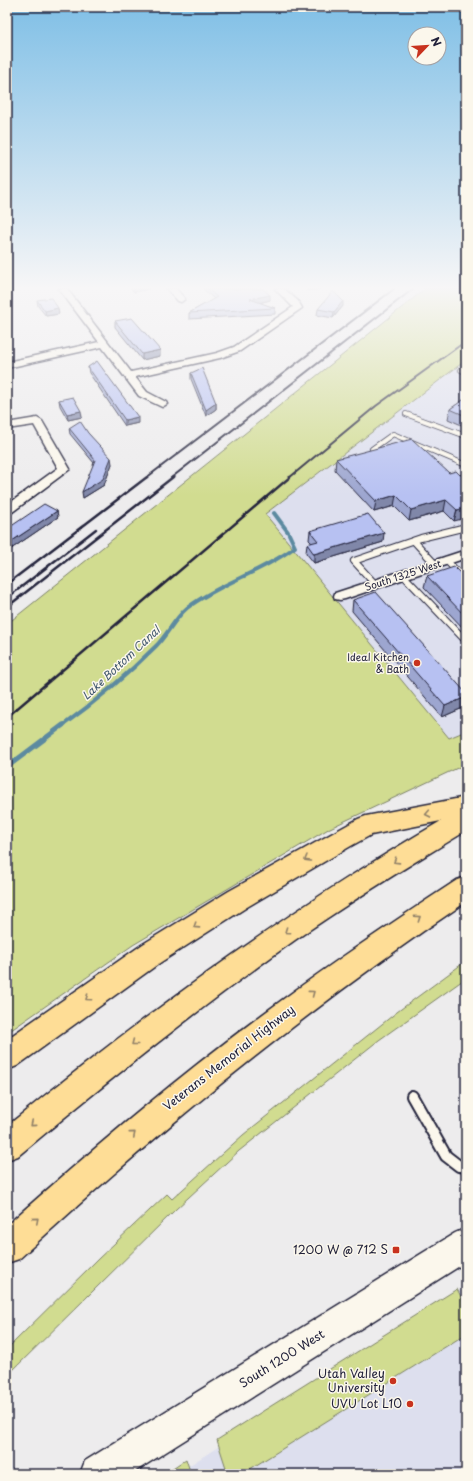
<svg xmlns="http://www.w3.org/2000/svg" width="473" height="1481" font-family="'Playpen Sans',sans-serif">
<rect width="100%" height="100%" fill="#edeced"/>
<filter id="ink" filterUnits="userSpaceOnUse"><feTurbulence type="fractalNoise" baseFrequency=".025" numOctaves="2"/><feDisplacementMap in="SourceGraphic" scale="8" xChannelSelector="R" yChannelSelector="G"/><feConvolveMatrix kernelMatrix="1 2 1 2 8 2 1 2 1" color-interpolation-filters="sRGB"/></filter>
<g filter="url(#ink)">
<g fill="#dddfee">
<polygon points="466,360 466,731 449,738 265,514"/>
<polygon points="466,1287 466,1474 176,1474"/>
</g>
<g fill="#d1dc90" stroke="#7a7f66">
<polygon points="425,289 466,289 466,360 265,514 449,738 466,731 466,764 330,828 133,945 7,1033 7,624"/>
<polygon points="466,961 466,978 379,1040 239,1151 176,1209 7,1376 7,1349 98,1259 167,1194 172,1199 243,1135 397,1012"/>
<polygon points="457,1289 466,1306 466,1334 242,1474 228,1474 217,1440"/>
<polygon points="186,1459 191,1474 164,1474"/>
</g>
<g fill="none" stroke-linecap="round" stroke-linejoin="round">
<path stroke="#5c8aa0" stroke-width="4" d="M62,726C94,703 129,673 156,646C167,635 175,618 187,608C220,583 262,572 295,547L288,532L274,513"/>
<polyline stroke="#5c8aa0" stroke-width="5" points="7,767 63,725"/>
<defs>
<g id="service-far2">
<polyline points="466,365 461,370 466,372"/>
<polyline points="406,414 466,436"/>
<polyline points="372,449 393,434 466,465"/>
</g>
<g id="service-far1">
<polyline points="414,541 435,564"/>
<polyline points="446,560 466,581"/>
<polyline points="403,575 466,641"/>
<polyline points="375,584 354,561 421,538 466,527"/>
</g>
<polyline id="service" points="412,1096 446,1156 459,1166 466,1167"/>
<g id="minor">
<polygon points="59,289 67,289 131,372 217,353 234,347 293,307 275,289 284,289 298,301 302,308 240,351 220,358 135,377 147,392 166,402 167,404 162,407 139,396 102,347 7,368 7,362 99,342"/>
<polygon points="167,289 176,289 185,299 181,302 178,301"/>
<polygon points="37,418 42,421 70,469 11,513 7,514 7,505 58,468 34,425 7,429 7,423"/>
<polygon points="466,550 466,558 345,599 340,600 335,599 334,596 335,593"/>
</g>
<polygon id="secondary" points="466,1228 466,1262 131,1474 80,1474 85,1461 455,1233"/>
<g id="motorway">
<path d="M466,797V831C408,866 351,901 295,940C199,1008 108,1081 18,1156L7,1160V1126C145,1014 288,910 441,821L371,835L351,846L247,907L161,962L17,1066L7,1070V1039L143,944L229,891L358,819L366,816Z"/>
<path d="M466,877V902C307,1009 160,1129 19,1259L7,1263V1225C94,1148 183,1072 278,1003C336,960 396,920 457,880Z"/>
</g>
</defs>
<use href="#service-far2" stroke="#22223b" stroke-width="6"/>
<use href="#service-far1" stroke="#22223b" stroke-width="8"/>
<use href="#service" stroke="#22223b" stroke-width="14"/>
<use href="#minor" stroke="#22223b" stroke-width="3"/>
<use href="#secondary" stroke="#22223b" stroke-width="3"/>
<use href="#motorway" stroke="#22223b" stroke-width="3"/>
<use href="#service-far2" stroke="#fbf7ec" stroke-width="4.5"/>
<use href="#service-far1" stroke="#fbf7ec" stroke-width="6"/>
<use href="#service" stroke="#fbf7ec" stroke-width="10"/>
<use href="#minor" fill="#fbf7ec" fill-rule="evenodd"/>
<use href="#secondary" fill="#fbf7ec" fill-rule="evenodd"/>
<use href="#motorway" fill="#fedd96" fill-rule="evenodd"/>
<g stroke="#22223b" stroke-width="2">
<polyline points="146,478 394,289"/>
<polyline points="171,478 413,289"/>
<polyline points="289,478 376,406 466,341"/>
</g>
<g stroke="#22223b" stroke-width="2.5">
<polyline points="7,584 147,477"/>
<polyline points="7,598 96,529"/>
<polyline points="7,607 173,477"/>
<polyline points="7,717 290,477"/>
</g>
</g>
<g fill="#9da6d0" stroke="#22223b">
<polygon points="131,289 149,289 134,292"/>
<polygon points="203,289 263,289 270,300 259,303 275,308 275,314 189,319 189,313 214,299"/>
<polygon points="37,300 59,314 46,316 38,306"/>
<polygon points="343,306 333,318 317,315 318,309"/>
<polygon points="115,321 160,356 142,360 115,327"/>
<polygon points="88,367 138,423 125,426 89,373"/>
<polygon points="191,373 216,403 216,409 206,416 191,379"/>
<polygon points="466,398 466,427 448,419 450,409"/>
<polygon points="59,400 82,417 68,420 60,406"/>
<polygon points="69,428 88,433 112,464 104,485 83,498 94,463 70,434"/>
<polygon points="336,459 460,475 466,473 454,521 444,511 409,521 394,506 374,512 335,470"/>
<polygon points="57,511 58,517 11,549 7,547 7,529"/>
<polygon points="310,531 383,542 314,563 306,553 307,544 312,543 309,540"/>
<polygon points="427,576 466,579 466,631 424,587"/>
<polygon points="353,600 465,707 442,717 352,611"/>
</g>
<g fill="#8087a9" stroke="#22223b">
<polygon points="134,289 149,289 134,292"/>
<polygon points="307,289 320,289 307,291"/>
<polygon points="270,295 270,300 250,305 250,299"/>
<polygon points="343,301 343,306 333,318 334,312"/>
<polygon points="58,308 59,314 46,316 45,311"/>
<polygon points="160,350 160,356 142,360 142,354"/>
<polygon points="216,403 216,409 206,416 206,410"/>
<polygon points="81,411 82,417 68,420 67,414"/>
<polygon points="138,417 138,423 125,426 125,420"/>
<polygon points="111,458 112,464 104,485 83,498 82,492"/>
<polygon points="396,495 394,506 374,512 376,501"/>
<polygon points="446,500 444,511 409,521 411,510"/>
<polygon points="466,508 466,518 454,521 457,510"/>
<polygon points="57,511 58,517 11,549 9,543"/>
<polygon points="384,533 383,542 314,563 314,554"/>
<polygon points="466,697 465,707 442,717 445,706"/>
</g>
<g fill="#b7c1f2" stroke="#22223b">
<polygon points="208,289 263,289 270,295 250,299 275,308 189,313 217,297"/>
<polygon points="333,291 343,301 334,312 318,309"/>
<polygon points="51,298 58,308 45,311 37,300"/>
<polygon points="132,318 160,350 142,354 115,321"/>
<polygon points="97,361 138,417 125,420 88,367"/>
<polygon points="202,368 216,403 206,410 191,373"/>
<polygon points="73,397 81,411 67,414 59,400"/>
<polygon points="466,398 466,416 450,409"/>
<polygon points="80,421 88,433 111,458 103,479 82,492 95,460 69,428"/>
<polygon points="412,439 449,473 456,471 460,475 466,473 466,508 457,510 446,500 411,510 396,495 376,501 336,459"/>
<polygon points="44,504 57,511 9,543 7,541 7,529"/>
<polygon points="368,514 384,533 314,554 307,544 318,541 310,531"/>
<polygon points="454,567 466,579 466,617 427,576"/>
<polygon points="376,592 466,693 466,697 445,706 353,600"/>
</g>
<defs><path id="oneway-chevron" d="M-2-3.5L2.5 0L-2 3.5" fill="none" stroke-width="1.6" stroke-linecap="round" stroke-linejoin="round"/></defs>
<g stroke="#908068">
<use href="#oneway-chevron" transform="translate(428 814) rotate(169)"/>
<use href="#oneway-chevron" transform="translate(307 859) rotate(150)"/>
<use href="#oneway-chevron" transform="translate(396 861) rotate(148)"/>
<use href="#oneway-chevron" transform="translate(418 918) rotate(-34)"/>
<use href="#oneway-chevron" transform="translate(196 926) rotate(147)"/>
<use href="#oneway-chevron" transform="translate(287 931) rotate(145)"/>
<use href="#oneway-chevron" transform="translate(312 993) rotate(-37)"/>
<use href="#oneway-chevron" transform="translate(88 998) rotate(145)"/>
<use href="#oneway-chevron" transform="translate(134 1043) rotate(142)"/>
<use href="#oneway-chevron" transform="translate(33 1124) rotate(140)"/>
<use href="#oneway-chevron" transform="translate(133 1134) rotate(-40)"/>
<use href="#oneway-chevron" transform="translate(36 1220) rotate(-41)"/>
</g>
</g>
<linearGradient id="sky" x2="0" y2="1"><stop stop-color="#7fbfe6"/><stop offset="0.58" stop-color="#f7f6f7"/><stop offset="1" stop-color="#f7f6f7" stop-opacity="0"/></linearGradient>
<rect width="473" height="496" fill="url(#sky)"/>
<g fill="#c8321e" stroke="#fbf7ec" stroke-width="1.5">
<circle cx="417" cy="663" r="4"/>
<rect x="392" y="1246" width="8" height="8" rx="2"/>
<circle cx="393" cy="1381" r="4"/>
<circle cx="410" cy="1404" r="4"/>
</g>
<g text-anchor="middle" stroke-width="3" stroke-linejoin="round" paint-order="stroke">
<g font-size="10" fill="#22223b" stroke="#fbf7ec">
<text transform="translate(403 575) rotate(-18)" y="4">South 1325 West</text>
</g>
<g font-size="10" fill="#22223b" stroke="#fbf7ec" text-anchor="end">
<text x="409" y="661">Ideal Kitchen<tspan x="409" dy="12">&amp; Bath</tspan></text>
</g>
<g font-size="11" font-style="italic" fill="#3f566d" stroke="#fbf7ec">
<text transform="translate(121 663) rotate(-43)" y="4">Lake Bottom Canal</text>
</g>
<g font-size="12" fill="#22223b" stroke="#fbf7ec">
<text transform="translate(229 1058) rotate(-38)" y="4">Veterans Memorial Highway</text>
<text transform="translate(282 1359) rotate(-32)" y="4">South 1200 West</text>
</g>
<g font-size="12" fill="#22223b" stroke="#fbf7ec" text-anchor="end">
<text x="388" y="1254">1200 W @ 712 S</text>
<text x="385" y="1378">Utah Valley<tspan x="385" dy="14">University</tspan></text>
<text x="402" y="1408">UVU Lot L10</text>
</g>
</g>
<rect width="473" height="1481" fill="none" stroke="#fbf7ec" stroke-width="24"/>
<rect x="12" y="12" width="449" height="1457" fill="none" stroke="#22223b" stroke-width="1.5" filter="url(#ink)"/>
<g transform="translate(427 46) rotate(65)"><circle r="19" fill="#fbf7ec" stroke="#a4a2a5"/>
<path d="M0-3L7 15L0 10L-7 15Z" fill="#c8321e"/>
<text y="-6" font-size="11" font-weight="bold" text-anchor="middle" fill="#22223b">N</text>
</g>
</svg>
